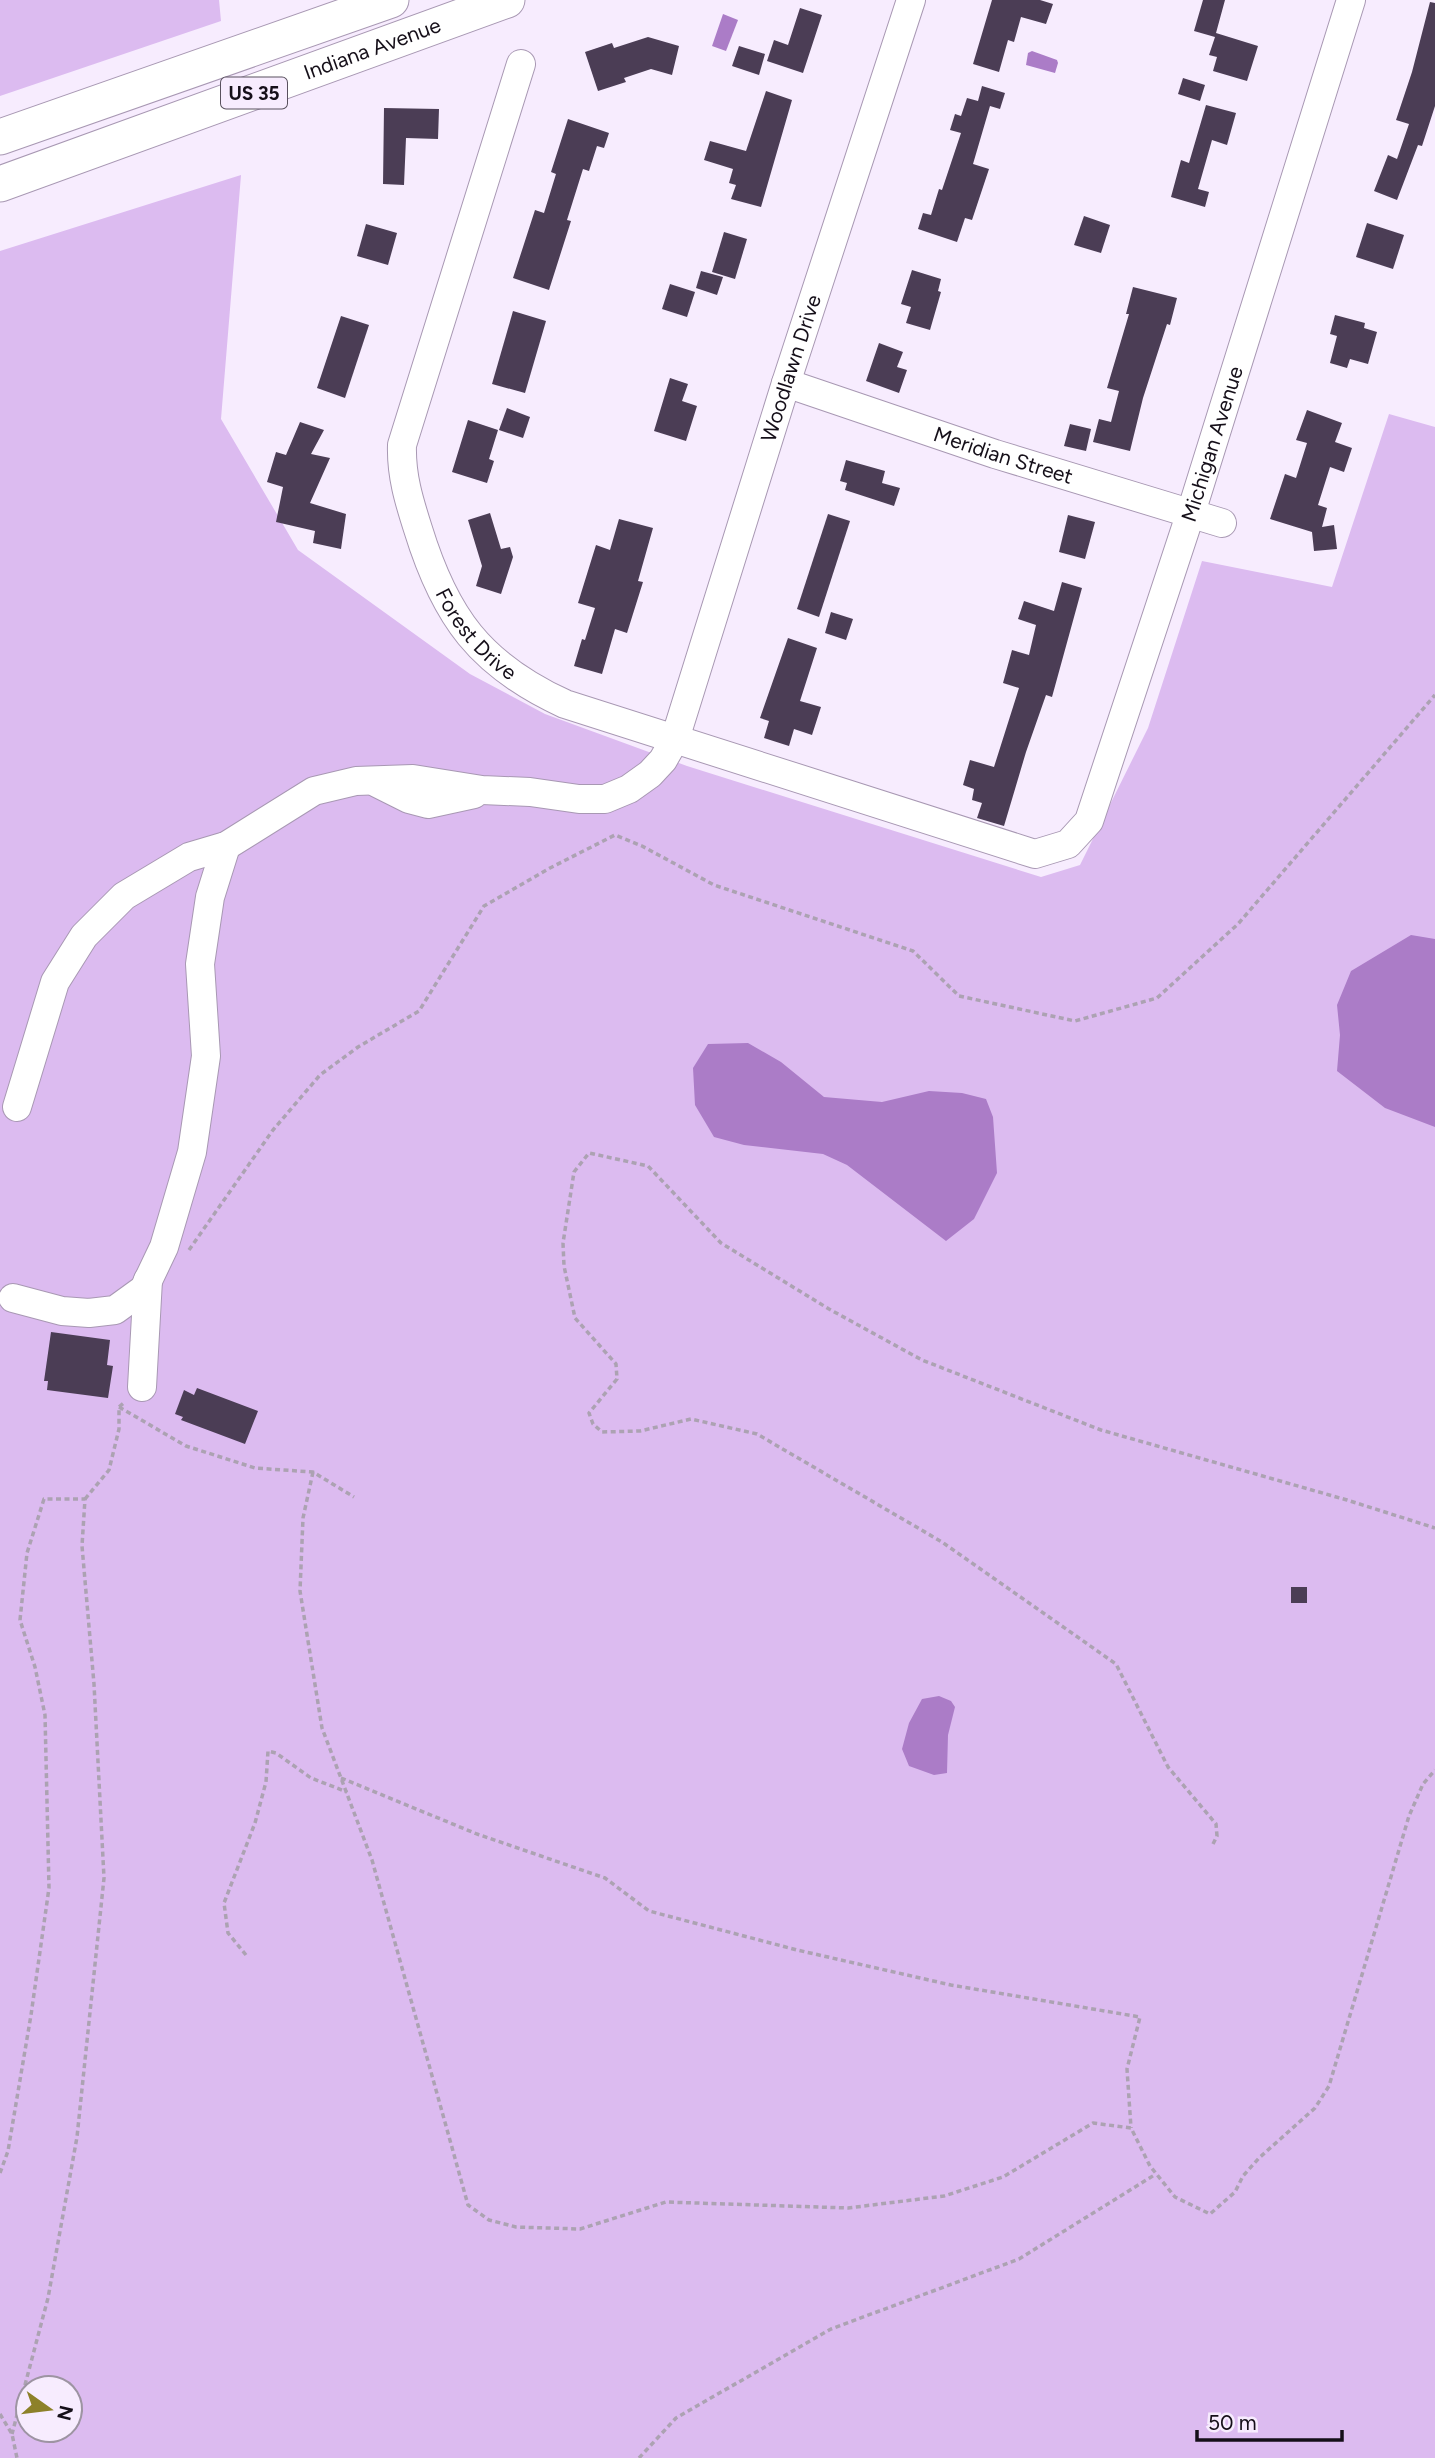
<svg xmlns="http://www.w3.org/2000/svg" width="1435" height="2458" font-family="Figtree,sans-serif">
<rect width="100%" height="100%" fill="#f7ecfe"/>
<g fill="#dcbbf0" fill-rule="evenodd">
<polygon points="0,0 219,0 221,21 0,96"/>
<path d="M241,175L221,419L298,550L470,674L545,714L687,766L1041,877L1080,865L1148,728L1202,561L1332,587L1389,414L1435,427V2458H0V251ZM28,2388H70V2430H28Z"/>
</g>
<g fill="#ab7cc7">
<polygon points="723,14 738,20 726,51 712,46"/>
<polygon points="1032,51 1057,60 1058,63 1055,73 1026,65 1028,53"/>
<polygon points="1411,935 1435,939 1435,1127 1385,1108 1337,1071 1340,1035 1337,1005 1351,971"/>
<polygon points="748,1043 781,1062 824,1097 882,1102 929,1091 962,1093 986,1099 993,1117 997,1173 974,1219 946,1241 847,1165 823,1154 744,1145 714,1137 695,1105 693,1068 708,1044"/>
<polygon points="939,1696 951,1701 955,1707 948,1735 947,1773 934,1775 909,1766 902,1749 909,1723 922,1699"/>
</g>
<g fill="#4b3d55">
<polygon points="992,0 1040,0 1053,4 1046,24 1021,17 1014,42 1008,40 999,72 973,64"/>
<polygon points="1203,0 1225,0 1216,33 1258,46 1247,81 1213,71 1217,57 1209,55 1215,37 1194,31"/>
<polygon points="1430,2 1435,3 1435,106 1422,146 1418,145 1397,200 1374,191 1388,155 1397,159 1409,124 1396,120 1412,72"/>
<polygon points="800,8 822,15 803,73 767,61 774,40 788,45"/>
<polygon points="648,37 679,46 672,75 651,69 624,78 626,82 598,91 585,52 612,43 614,48"/>
<polygon points="739,46 765,54 759,75 732,66"/>
<polygon points="1183,78 1205,85 1200,101 1178,94"/>
<polygon points="982,86 1005,93 1000,109 990,106 973,164 989,169 972,220 965,218 957,242 918,229 923,213 931,215 939,189 942,190 961,133 950,130 955,114 961,116 967,98 978,101"/>
<polygon points="766,91 792,100 761,207 731,199 736,185 729,183 733,169 704,160 710,141 746,151"/>
<polygon points="1206,105 1236,113 1227,145 1212,140 1198,189 1209,192 1205,207 1171,197 1181,160 1189,163"/>
<polygon points="384,108 439,109 438,139 406,138 404,185 383,184"/>
<polygon points="568,119 609,133 604,148 597,146 589,171 583,169 567,220 571,221 549,290 513,278 535,210 544,213 556,174 551,172"/>
<polygon points="1084,216 1110,225 1101,253 1074,245"/>
<polygon points="1367,223 1404,235 1393,269 1356,257"/>
<polygon points="366,224 397,233 388,265 357,256"/>
<polygon points="724,232 747,239 735,279 712,272"/>
<polygon points="912,270 941,279 938,291 941,292 930,330 906,323 911,307 901,304"/>
<polygon points="701,271 723,277 717,295 696,288"/>
<polygon points="670,284 695,292 687,317 662,309"/>
<polygon points="1133,287 1177,298 1170,325 1167,324 1143,398 1130,451 1093,442 1099,419 1111,422 1119,391 1107,388 1129,314 1126,314"/>
<polygon points="513,311 546,321 525,393 492,384"/>
<polygon points="1335,315 1365,323 1364,328 1377,332 1368,364 1350,359 1347,368 1330,363 1337,336 1330,334"/>
<polygon points="341,316 369,325 345,398 317,388"/>
<polygon points="879,343 903,352 897,367 907,370 899,393 866,381"/>
<polygon points="670,378 688,384 682,401 697,406 686,441 654,431"/>
<polygon points="507,408 530,417 523,438 499,430"/>
<polygon points="1307,410 1342,423 1335,442 1352,448 1344,472 1330,467 1318,505 1327,508 1322,527 1334,525 1337,549 1314,551 1312,532 1270,519 1285,474 1296,478 1307,443 1296,440"/>
<polygon points="468,420 498,430 489,459 494,461 487,483 452,472"/>
<polygon points="300,422 324,430 311,454 330,458 310,503 346,514 341,549 313,543 315,531 276,522 283,487 267,482 276,452 286,455"/>
<polygon points="1070,424 1091,429 1086,451 1064,446"/>
<polygon points="846,460 885,471 882,483 900,488 894,506 845,490 847,483 840,481"/>
<polygon points="490,513 501,549 510,547 513,557 501,594 476,586 482,566 468,520"/>
<polygon points="828,514 850,521 819,617 797,609"/>
<polygon points="1068,515 1095,522 1085,559 1059,552"/>
<polygon points="619,519 653,528 638,581 643,582 627,633 615,629 602,674 574,666 582,639 585,640 595,608 578,603 596,545 610,550"/>
<polygon points="1062,582 1082,588 1052,697 1046,695 1026,752 1004,826 977,818 982,803 972,800 974,789 963,785 970,760 994,767 1019,688 1003,683 1012,650 1029,655 1036,625 1018,619 1024,601 1054,611"/>
<polygon points="831,612 853,619 846,640 825,633"/>
<polygon points="788,638 817,648 800,701 821,707 812,735 794,729 789,746 764,738 769,721 760,718"/>
<polygon points="51,1332 110,1340 107,1365 113,1366 108,1398 47,1390 48,1381 44,1381"/>
<polygon points="197,1388 258,1411 245,1444 181,1420 183,1417 175,1414 184,1390 194,1395"/>
<rect x="1291" y="1587" width="16" height="16"/>
</g>
<g fill="none" stroke-linecap="round" stroke-linejoin="round">
<defs>
<g id="minor">
<path id="s1" d="M521,64L402,445C401,475 409,501 418,529C445,617 480,665 565,704L1035,854L1068,844L1089,821L1194,503L1351,0"/>
<path id="s2" d="M786,383L995,454L1222,523"/>
<polyline points="377,783 409,799 428,804 474,794"/>
<path id="s3" d="M17,1107L55,982L84,936L124,896L189,857L226,846L314,791L356,781L413,779L482,790L530,792L579,799H605L629,789L650,774L663,760L675,739L786,383L911,0"/>
<polyline points="13,1298 62,1311 89,1313 115,1310 144,1289 164,1247 192,1152 206,1056 200,964 210,897 226,846"/>
<polyline points="142,1387 148,1280"/>
</g>
<g id="major">
<polyline points="0,137 391,0"/>
<path id="s4" d="M0,184L507,0"/>
</g>
</defs>
<use href="#minor" stroke="#a898b3" stroke-width="30"/>
<use href="#major" stroke="#a898b3" stroke-width="37"/>
<g stroke="#aca2b2" stroke-width="3.5" stroke-dasharray="5 3.5" stroke-linecap="butt">
<polyline points="189,1250 273,1130 320,1075 358,1047 419,1011 484,906 550,868 615,835 642,846 714,885 913,951 959,996 1075,1021 1157,998 1238,924 1435,695"/>
<polyline points="119,1407 186,1446 255,1468 313,1472 354,1497"/>
<polyline points="313,1472 303,1518 300,1591 322,1728 372,1860 468,2205 489,2220 516,2227 580,2229 666,2202 848,2208 944,2196 1003,2177 1093,2123 1131,2128 1150,2166 1175,2197 1210,2214 1235,2192 1243,2176 1259,2158 1315,2108 1329,2086 1409,1816 1423,1784 1435,1770"/>
<polyline points="85,1499 109,1470 119,1429 119,1407 125,1402"/>
<polyline points="341,1778 477,1834 605,1878 649,1911 797,1950 951,1985 1140,2017 1127,2069 1131,2128"/>
<polyline points="1213,1844 1217,1836 1216,1824 1168,1767 1116,1664 942,1542 757,1434 691,1419 640,1431 602,1432 593,1424 589,1413 617,1379 616,1364 575,1318 564,1266 563,1243 574,1172 589,1153 648,1166 721,1243 829,1309 922,1360 1101,1430 1347,1500 1435,1528"/>
<polyline points="246,1955 228,1933 224,1903 255,1823 266,1782 268,1751 276,1753 311,1778 347,1792"/>
<polyline points="0,2173 8,2151 31,2015 49,1888 45,1715 35,1667 20,1620 27,1553 44,1499 85,1499 82,1546 94,1684 104,1878 77,2137 48,2298 12,2434"/>
<polyline points="0,2414 12,2434 17,2458"/>
<polyline points="639,2458 676,2418 831,2329 1019,2259 1156,2174"/>
</g>
<use href="#minor" stroke="#fff" stroke-width="28"/>
<use href="#major" stroke="#fff" stroke-width="35"/>
</g>
<g text-anchor="middle" stroke-width="7" stroke-linejoin="round" paint-order="stroke">
<rect fill="#f7ecfe" stroke="#59515e" stroke-width="2" x="221" y="77.5" width="66" height="31" rx="5"/>
<g font-size="19" font-weight="bold" fill="#150f19">
<text x="254" y="100">US 35</text>
</g>
<g font-size="21" fill="#150f19" stroke="#f7ecfe">
<text dy="7" stroke="none"><textPath href="#s4" startOffset="396">Indiana Avenue</textPath></text>
<text dy="7" stroke="none"><textPath href="#s3" startOffset="1237">Woodlawn Drive</textPath></text>
<text dy="7" stroke="none"><textPath href="#s1" startOffset="1678">Michigan Avenue</textPath></text>
<text dy="7" stroke="none"><textPath href="#s2" startOffset="229">Meridian Street</textPath></text>
<text dy="7" stroke="none"><textPath href="#s1" startOffset="607">Forest Drive</textPath></text>
</g>
</g>
<g transform="translate(49 2409) rotate(104)"><circle r="33" fill="#f7ecfe" stroke="#9d94a2" stroke-width="2"/>
<path d="M0-5L12 26L0 18L-12 26Z" fill="#8d8129"/>
<text y="-10" font-size="19" font-weight="bold" text-anchor="middle" fill="#150f19">N</text>
</g>
<path d="M1197 2430v10h145v-10" fill="none" stroke="#150f19" stroke-width="3.5"/>
<text x="1208" y="2430" font-size="21" fill="#150f19" stroke="#f7ecfe" stroke-width="5" paint-order="stroke">50 m</text>
</svg>
